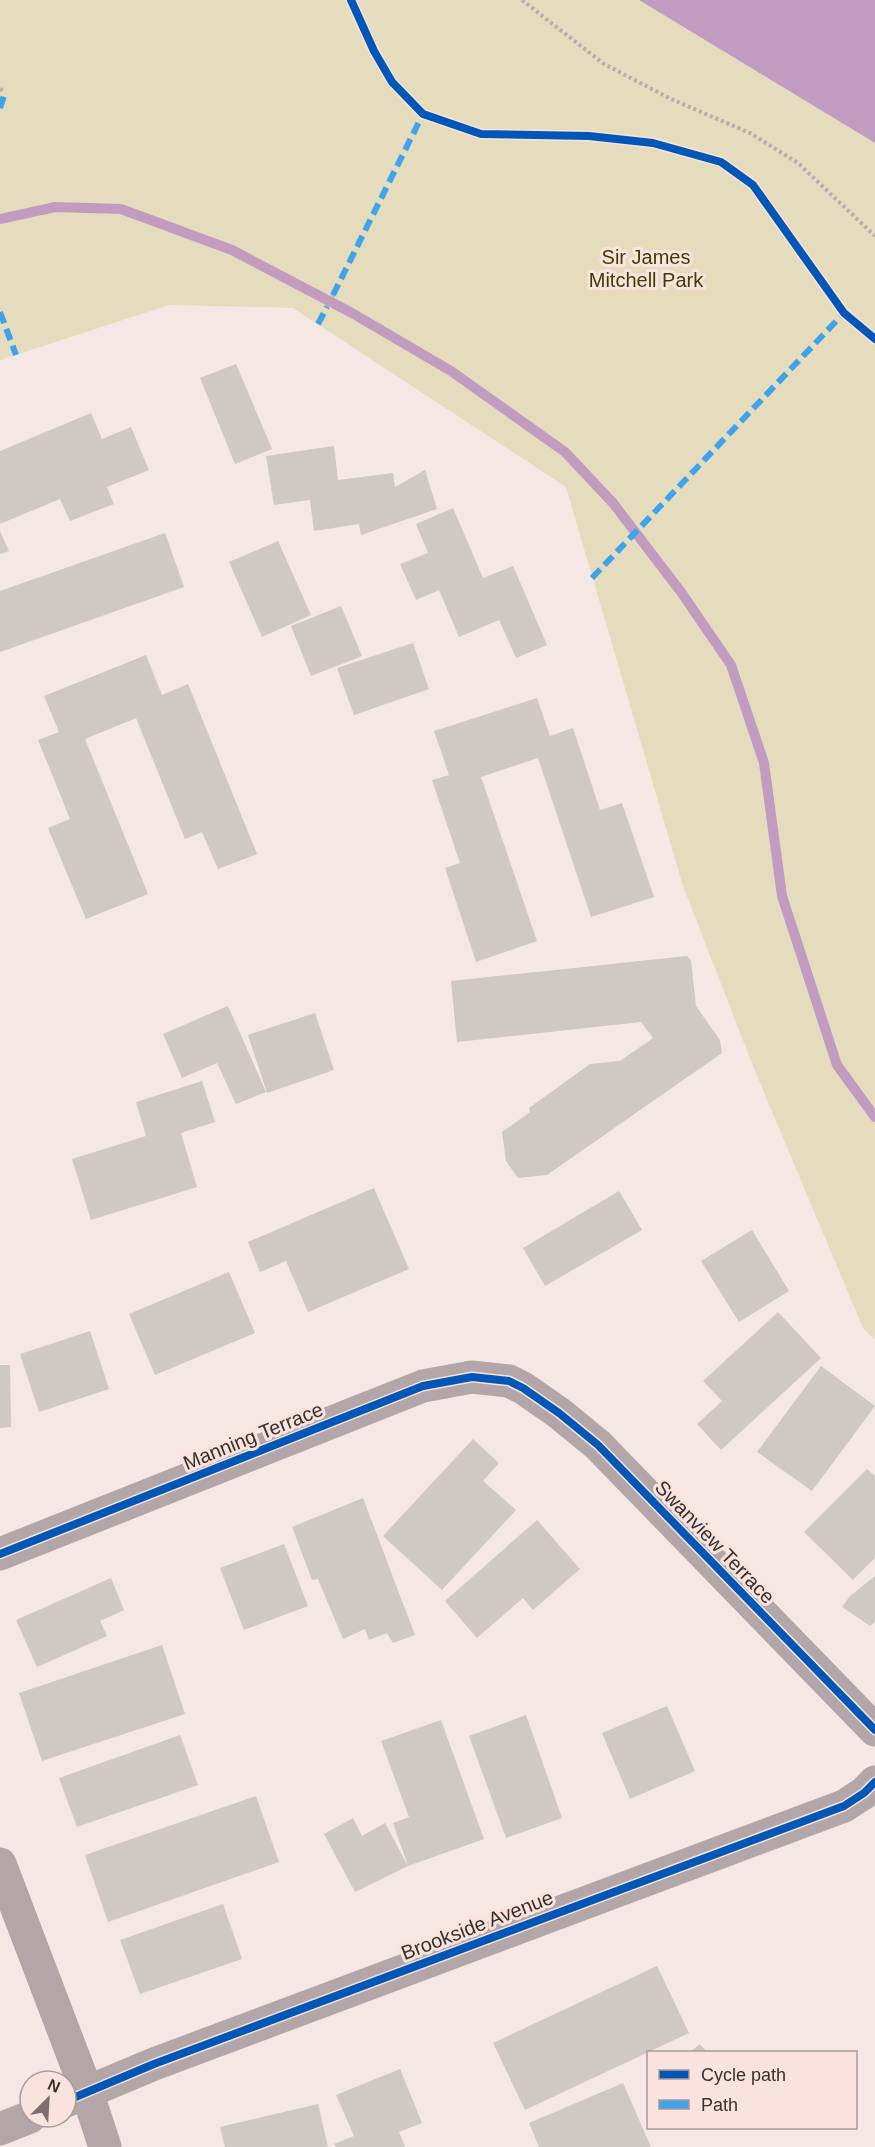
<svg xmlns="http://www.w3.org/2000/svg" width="875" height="2147" font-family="Helvetica,sans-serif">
<rect width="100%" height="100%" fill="#f4e7e4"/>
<polygon fill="#e5dcbd" points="0,0 639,0 875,143 875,1340 863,1328 755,1071 683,886 566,487 293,308 169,305 0,360"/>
<polygon fill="#c29cc0" points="639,0 875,0 875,143"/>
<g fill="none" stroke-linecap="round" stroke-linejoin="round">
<polyline stroke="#c29cc0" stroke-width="10" points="0,219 55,207 121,209 232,250 352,313 451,371 565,452 613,503 681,592 731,665 764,763 782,896 837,1065 875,1117"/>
</g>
<g fill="#d0c8c3">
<polygon points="236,364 272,449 235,464 200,378"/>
<polygon points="91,413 102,439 131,427 149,470 107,487 114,504 70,521 60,499 0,524 0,451"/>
<polygon points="334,446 338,480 393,473 395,487 425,470 437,509 361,535 359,524 314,531 310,500 274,505 266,456"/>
<polygon points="453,508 483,578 513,566 547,645 516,658 499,620 459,637 439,590 416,600 400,564 428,553 416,524"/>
<polygon points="0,531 9,551 0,554"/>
<polygon points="165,533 184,587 0,652 0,591"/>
<polygon points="278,541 311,615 262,637 229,562"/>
<polygon points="341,606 362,656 311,676 291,626"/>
<polygon points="413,643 429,689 354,715 337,668"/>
<polygon points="146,655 162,695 188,684 257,854 218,869 202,832 185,839 136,718 85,739 148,894 86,919 48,828 70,819 38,740 59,732 44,696"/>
<polygon points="537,698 550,736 573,728 600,810 622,803 654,897 591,917 538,758 481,777 537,941 476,962 445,868 460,863 432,780 449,775 434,731"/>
<polygon points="687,956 691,960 696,1006 720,1040 722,1053 547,1175 518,1178 506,1161 502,1132 530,1112 529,1108 590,1064 620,1061 653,1038 641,1022 457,1042 451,981"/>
<polygon points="228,1006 266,1092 236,1104 217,1063 182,1078 163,1034"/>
<polygon points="315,1013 334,1070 267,1093 248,1035"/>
<polygon points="202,1081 215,1122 181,1133 197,1187 91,1220 72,1159 146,1136 136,1102"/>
<polygon points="374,1188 409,1269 308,1312 286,1261 260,1272 248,1242"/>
<polygon points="619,1191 642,1230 545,1286 523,1248"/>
<polygon points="752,1230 789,1291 739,1322 701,1261"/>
<polygon points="229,1272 255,1333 155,1375 129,1314"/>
<polygon points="778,1312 821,1358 721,1450 697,1424 722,1401 703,1381"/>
<polygon points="90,1331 109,1389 39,1412 20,1354"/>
<polygon points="0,1365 10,1365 11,1427 0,1428"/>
<polygon points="821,1366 875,1406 812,1491 757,1452"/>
<polygon points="473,1439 499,1463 483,1481 516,1510 442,1590 383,1536"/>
<polygon points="867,1469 875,1476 875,1558 853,1580 804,1532"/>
<polygon points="363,1498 415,1635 393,1643 387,1633 369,1640 365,1629 343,1639 318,1579 312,1580 292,1527"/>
<polygon points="537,1520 580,1569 533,1610 523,1598 477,1638 445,1601"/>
<polygon points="284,1544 308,1606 244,1630 220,1568"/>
<polygon points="875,1576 875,1622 870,1626 842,1607 850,1596"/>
<polygon points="111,1578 124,1610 100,1621 107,1636 37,1667 16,1620"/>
<polygon points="162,1645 185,1714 42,1761 19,1693"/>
<polygon points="667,1706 695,1771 630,1799 602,1733"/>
<polygon points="526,1715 562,1818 506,1838 469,1736"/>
<polygon points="441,1720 484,1839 408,1866 393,1823 409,1817 381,1741"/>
<polygon points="180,1735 198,1785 77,1827 59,1778"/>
<polygon points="256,1796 279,1862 108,1922 85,1855"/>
<polygon points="353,1818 362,1836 385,1823 408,1866 355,1892 324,1834"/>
<polygon points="223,1904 242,1959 140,1994 120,1940"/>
<polygon points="657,1966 689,2033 525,2110 493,2043"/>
<polygon points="700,2044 707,2052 690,2052"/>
<polygon points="400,2069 422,2123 399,2132 405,2147 336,2147 334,2144 354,2136 336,2095"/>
<polygon points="623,2083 651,2147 539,2147 529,2123"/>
<polygon points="318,2104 328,2147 225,2147 220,2127"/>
</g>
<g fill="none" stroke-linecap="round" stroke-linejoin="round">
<g stroke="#b6acad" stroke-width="4" stroke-dasharray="3 3" stroke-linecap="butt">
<polyline points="522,0 604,64 671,99 750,133 798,163 875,236"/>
<polyline points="0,89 5,92"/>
<polyline points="327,307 333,295"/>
</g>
<g stroke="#b2a6a8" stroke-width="33">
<polyline points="0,1554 423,1386 472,1377 509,1381 523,1388 559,1413 598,1445 875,1730"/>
<polyline points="0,1864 87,2092 105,2147"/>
<polyline points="66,2101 154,2064 844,1806 864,1793 875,1782"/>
<polyline points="0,2129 30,2117"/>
</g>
<g stroke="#3fa3eb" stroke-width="6" stroke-dasharray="12 6" stroke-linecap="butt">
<polyline points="0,108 5,92"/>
<polyline points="333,295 423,114"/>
<polyline points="0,312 16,355"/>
<polyline points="318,324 327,307"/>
<polyline points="592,578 844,313"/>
</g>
<defs>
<g id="cycleway">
<polyline points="351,0 374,51 392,82 423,114 481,134 589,136 653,143 721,162 753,185 844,313 875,339"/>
<polyline points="0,1554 423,1386 472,1377 509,1381 523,1388 559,1413 598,1445 875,1730"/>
<polyline points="66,2101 154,2064 844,1806 864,1793 875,1782"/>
</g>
</defs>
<use href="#cycleway" stroke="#fae3de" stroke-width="11"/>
<use href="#cycleway" stroke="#0057b8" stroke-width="8"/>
</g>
<g text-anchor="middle" stroke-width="6" stroke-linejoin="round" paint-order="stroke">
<g font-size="20" fill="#423c00" stroke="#fae3de">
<text x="646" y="264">Sir James<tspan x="646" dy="23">Mitchell Park</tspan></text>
</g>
<g font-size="20" fill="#38302e" stroke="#fae3de">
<text transform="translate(253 1436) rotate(-22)" y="7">Manning Terrace</text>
<text transform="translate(715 1542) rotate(46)" y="7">Swanview Terrace</text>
<text transform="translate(477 1925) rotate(-21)" y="7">Brookside Avenue</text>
</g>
</g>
<rect x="647" y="2051" width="210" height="78" fill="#fae3de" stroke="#ac9b98" stroke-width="1.5"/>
<rect x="659" y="2070" width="30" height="9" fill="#0057b8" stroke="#ac9b98" stroke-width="1.5"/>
<text x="701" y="2081" font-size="18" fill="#38302e">Cycle path</text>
<rect x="659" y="2100" width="30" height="9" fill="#3fa3eb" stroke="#ac9b98" stroke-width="1.5"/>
<text x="701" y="2111" font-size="18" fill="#38302e">Path</text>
<g transform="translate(48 2099) rotate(24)"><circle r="28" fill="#fae3de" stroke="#ac9b98" stroke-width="1.5"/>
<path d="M0-4.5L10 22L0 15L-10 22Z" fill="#7a706e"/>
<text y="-9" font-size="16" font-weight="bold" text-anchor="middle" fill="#38302e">N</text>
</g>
</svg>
